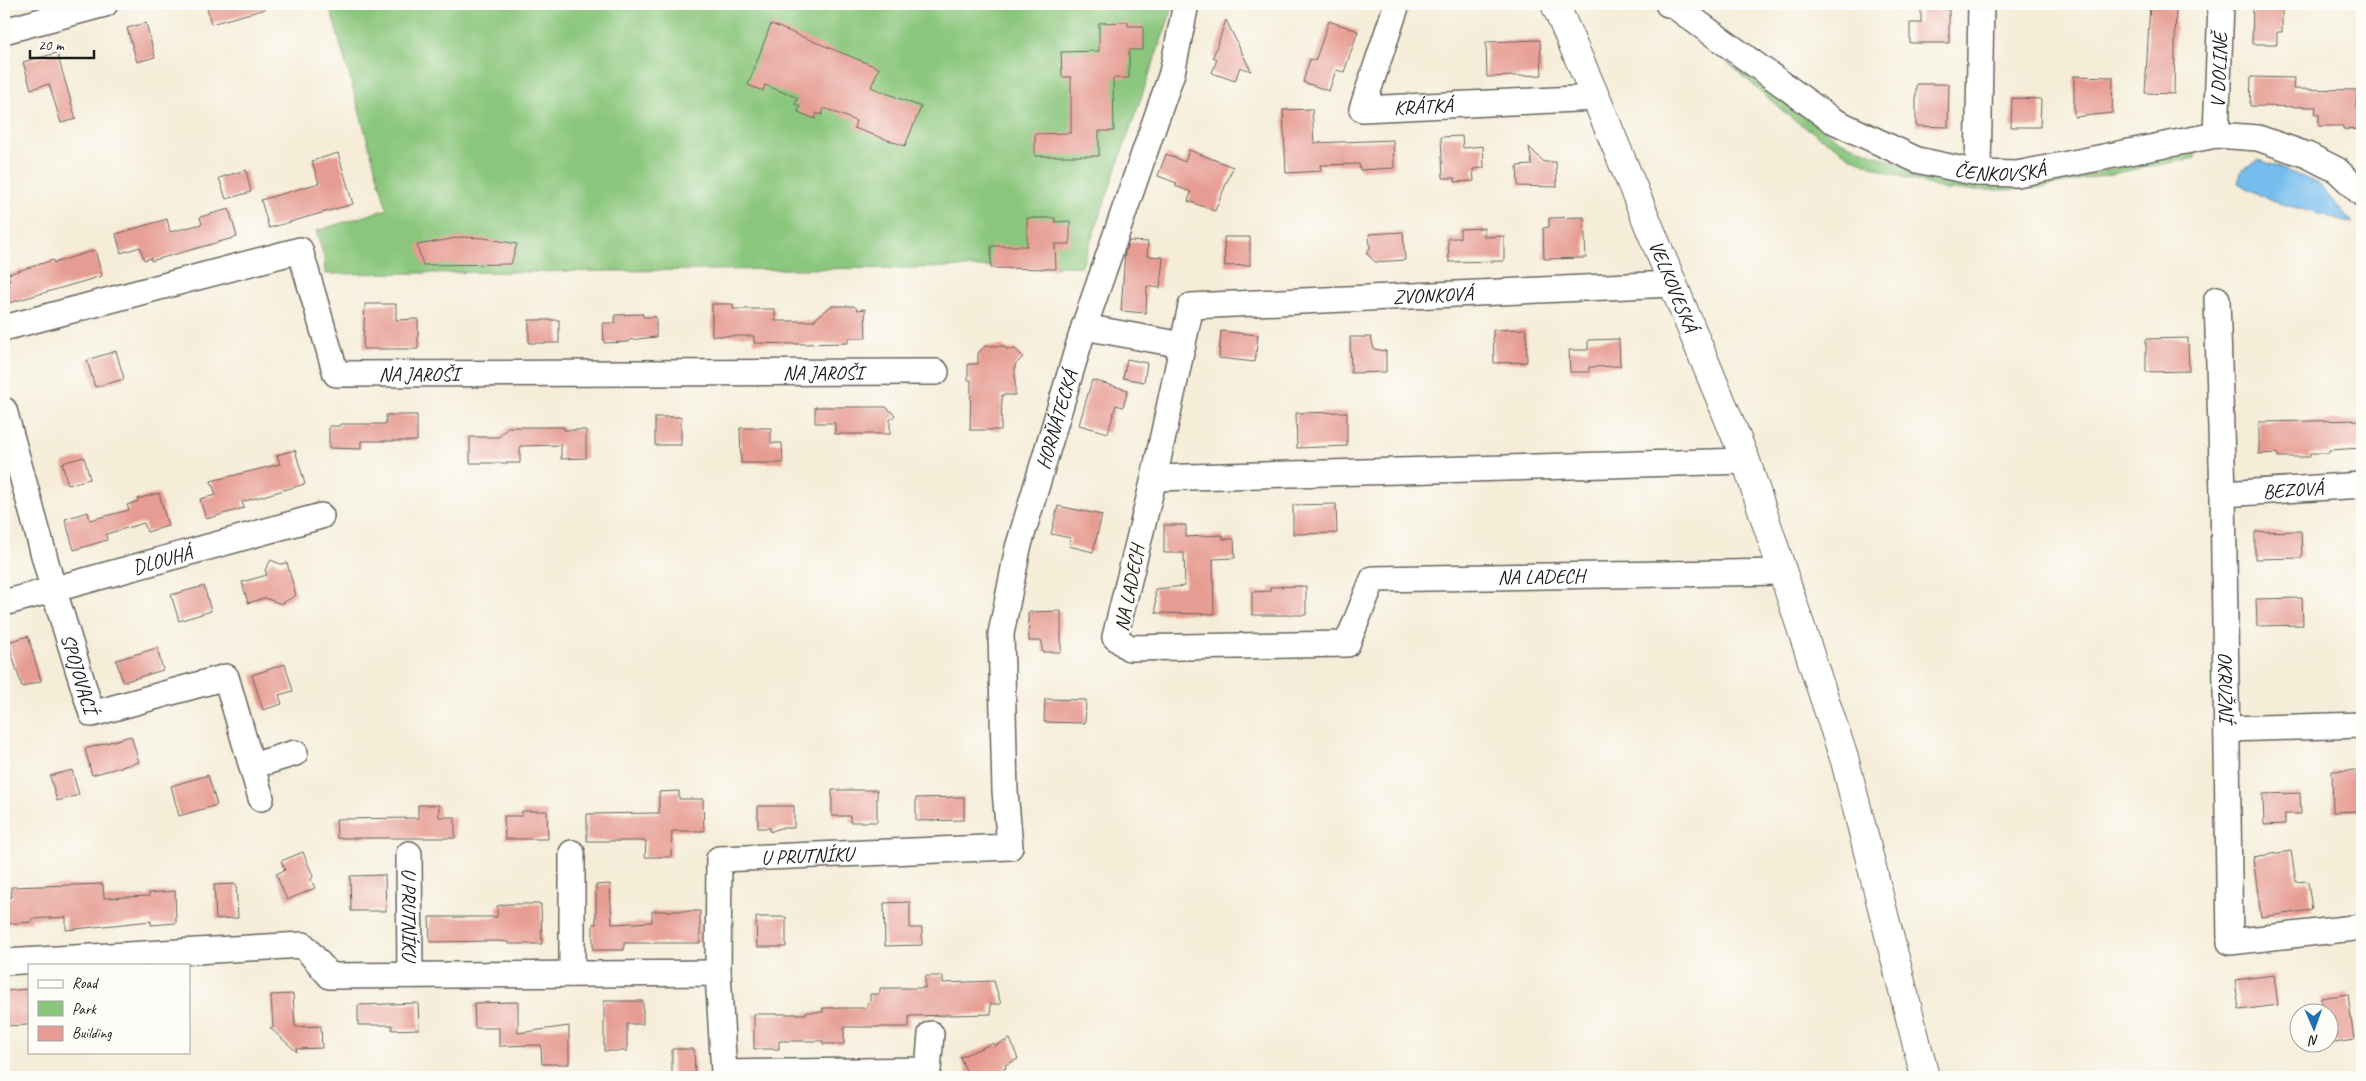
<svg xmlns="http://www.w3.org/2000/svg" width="2366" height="1081" font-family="Caveat,sans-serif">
<rect width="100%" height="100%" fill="#fdfcf7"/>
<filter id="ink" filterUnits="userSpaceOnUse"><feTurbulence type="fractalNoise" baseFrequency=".02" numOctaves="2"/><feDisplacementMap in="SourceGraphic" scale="10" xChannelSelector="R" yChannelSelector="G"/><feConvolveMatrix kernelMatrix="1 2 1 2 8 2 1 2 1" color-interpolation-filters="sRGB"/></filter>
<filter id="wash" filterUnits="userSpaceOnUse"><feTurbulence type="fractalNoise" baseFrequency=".0096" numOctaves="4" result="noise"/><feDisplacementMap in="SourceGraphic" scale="20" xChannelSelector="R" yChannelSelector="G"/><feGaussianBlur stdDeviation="1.12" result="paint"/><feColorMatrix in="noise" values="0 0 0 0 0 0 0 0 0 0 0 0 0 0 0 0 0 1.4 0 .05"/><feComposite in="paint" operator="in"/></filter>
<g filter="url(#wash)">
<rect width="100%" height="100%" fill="#f5edd8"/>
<g fill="#8ac67c" stroke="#53714c">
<polygon points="329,4 1174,4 1082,266 325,274 324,257 316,231 387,209"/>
<polygon points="1726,61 1840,141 1920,172 1952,181 2005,184 2060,180 2196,151 2195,158 2038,188 2007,190 1946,190 1884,171 1853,158 1791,118"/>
</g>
<polygon fill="#75bded" stroke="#486c84" points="2259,160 2316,182 2353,223 2271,201 2238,183 2242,169"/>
<g id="blocks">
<g fill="#e69c93">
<polygon points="206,4 264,4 265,9 211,24"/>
<polygon points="1921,4 1949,4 1949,43 1910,43 1910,23 1921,23"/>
<polygon points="2150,4 2176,4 2174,94 2145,93"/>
<polygon points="2253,4 2278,4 2278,8 2282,9 2282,32 2277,32 2277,44 2252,44"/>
<polygon points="1226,20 1251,71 1240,67 1235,81 1212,73 1217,59 1213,57"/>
<polygon points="1329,21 1358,31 1344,72 1336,70 1329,91 1303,82 1310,59 1315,61"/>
<polygon points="1128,22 1128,26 1143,26 1143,50 1129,50 1129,78 1113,78 1114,131 1099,131 1099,156 1035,156 1035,134 1071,133 1071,77 1062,77 1061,52 1099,51 1099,23"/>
<polygon points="146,23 155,57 137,62 127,28"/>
<polygon points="771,24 879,68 871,87 921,107 905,146 854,128 856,121 824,108 822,115 817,113 815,119 798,112 800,106 795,104 798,98 765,85 763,91 748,85"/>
<polygon points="1540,40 1542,75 1487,77 1486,42"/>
<polygon points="57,53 76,119 61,123 49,84 31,89 23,62"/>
<polygon points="2074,76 2113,77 2112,113 2074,117"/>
<polygon points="2251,77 2294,78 2293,89 2357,90 2356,106 2362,107 2362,130 2343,129 2343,126 2319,126 2319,114 2315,114 2316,107 2250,106"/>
<polygon points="1916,84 1949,84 1948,127 1916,126"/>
<polygon points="2012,98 2041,99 2040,127 2011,127"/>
<polygon points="1312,109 1314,143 1393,140 1394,168 1360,170 1359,164 1320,165 1321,171 1286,173 1283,110"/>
<polygon points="1462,136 1463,148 1483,146 1484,168 1473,169 1474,181 1455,182 1455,178 1443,178 1441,137"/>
<polygon points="1529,147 1544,162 1556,162 1557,187 1518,186 1517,166 1532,165"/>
<polygon points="1189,150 1233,167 1215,211 1188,201 1191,192 1175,186 1177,183 1158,176 1166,154 1185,162"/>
<polygon points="338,153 353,204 269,228 261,200 319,183 312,161"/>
<polygon points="246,170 251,192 226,199 219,178"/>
<polygon points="229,209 237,237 151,261 151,258 144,260 140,247 121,253 116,234 167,219 170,232 202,224 200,217"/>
<polygon points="1584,217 1586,258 1544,259 1543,228 1549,227 1549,218"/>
<polygon points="1027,218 1055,218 1055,222 1070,221 1070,244 1055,244 1056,269 991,268 991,246 1027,246"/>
<polygon points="1484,228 1484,237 1504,236 1504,261 1449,262 1448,238 1460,238 1460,229"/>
<polygon points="1403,232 1405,260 1375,262 1366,253 1370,248 1369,234"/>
<polygon points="462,237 484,238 517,244 511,264 423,265 417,245"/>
<polygon points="1224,237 1250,237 1250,265 1225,266"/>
<polygon points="1129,241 1148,242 1147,256 1163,257 1160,288 1147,286 1146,313 1121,311 1125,251"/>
<polygon points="95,250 102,276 9,303 4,286 4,283 10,281 8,274 53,260 54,263"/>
<polygon points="365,304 396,304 396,320 418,319 418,349 363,349"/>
<polygon points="712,304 733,304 733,309 775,309 775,321 813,321 831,306 854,306 858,310 865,309 866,338 848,338 848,343 798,344 754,343 754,336 712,336"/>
<polygon points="643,314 643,317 656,317 656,337 629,340 629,342 604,343 603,323 615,323 615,315"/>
<rect x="529" y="320" width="30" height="23"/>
<polygon points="1526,329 1527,362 1494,363 1493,330"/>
<polygon points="1221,331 1258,335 1255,362 1219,358"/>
<polygon points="1350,337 1371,337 1374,349 1386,351 1386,372 1351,373"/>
<polygon points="2188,338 2189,371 2146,372 2146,339"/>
<polygon points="1619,339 1620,366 1589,367 1589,372 1570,372 1569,350 1588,350 1588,340"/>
<polygon points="985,346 1003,346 1007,349 1015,349 1023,357 1015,365 1015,395 1002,395 1001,430 970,430 971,380 968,380 968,364 978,364 978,353"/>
<polygon points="116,351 124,379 95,387 87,360"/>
<polygon points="1127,359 1147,363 1144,382 1123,378"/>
<polygon points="1092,380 1128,390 1123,407 1116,405 1108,433 1079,425"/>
<polygon points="815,407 886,407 895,415 890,420 890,434 835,434 835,423 815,423"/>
<polygon points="1347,412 1347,446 1297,448 1296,413"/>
<polygon points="386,415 417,415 417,441 361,441 361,449 329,448 329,426 340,426 340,424 386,424"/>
<rect x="655" y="417" width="26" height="28"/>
<polygon points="2362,420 2362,448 2329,450 2329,453 2310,453 2310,457 2278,457 2278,453 2259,454 2259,422"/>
<polygon points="508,427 564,427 564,430 586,430 586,458 561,459 561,445 520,446 520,463 470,463 470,437 499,437"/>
<polygon points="740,428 771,428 771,443 782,443 783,463 741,463"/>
<polygon points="295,450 305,484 242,502 244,508 206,519 200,499 216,495 211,481 280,464 277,455"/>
<polygon points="84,457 90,479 68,485 62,463"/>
<polygon points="159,493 168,526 147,532 144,523 106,534 107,540 74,550 65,519 88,512 90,520 129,510 127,505 138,501 137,499"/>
<polygon points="1336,504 1337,533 1293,534 1293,505"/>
<polygon points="1058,506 1102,515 1093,552 1069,546 1071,538 1051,534"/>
<polygon points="1164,525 1186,525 1186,537 1223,535 1223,539 1234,539 1235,558 1213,559 1214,614 1156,613 1155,589 1185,586 1184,553 1164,553"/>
<polygon points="2301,531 2302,558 2255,559 2255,532"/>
<polygon points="271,560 280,564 287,563 296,595 281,604 265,598 248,603 242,582 267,575 265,570"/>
<polygon points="204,586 211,611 179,621 171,595"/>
<polygon points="1306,586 1306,615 1252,615 1252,592 1270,591 1270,587"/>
<polygon points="2302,598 2303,625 2257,626 2256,599"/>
<polygon points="1061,611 1061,652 1042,652 1042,641 1029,641 1028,612"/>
<polygon points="28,636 41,681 22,687 8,642"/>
<polygon points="157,648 163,670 123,682 116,660"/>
<polygon points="285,664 293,691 279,695 282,704 263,710 252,675"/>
<polygon points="1045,699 1086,700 1085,723 1044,722"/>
<polygon points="131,736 139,762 92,775 85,749"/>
<polygon points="72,770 79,795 57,801 50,776"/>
<polygon points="2358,770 2358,785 2362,785 2362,811 2333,812 2332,771"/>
<polygon points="208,775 217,805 179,816 171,786"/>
<polygon points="832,790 877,790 877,822 850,822 850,816 832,816"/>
<polygon points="679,791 679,799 703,799 704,831 672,831 671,857 645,857 646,841 587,841 587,814 659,813 659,792"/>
<polygon points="2300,793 2301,814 2285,814 2285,824 2264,825 2263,794"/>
<polygon points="964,797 964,820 916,821 916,798"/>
<polygon points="418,805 439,805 439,817 455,817 455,838 337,838 336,819 418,818"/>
<polygon points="758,806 794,806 794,828 780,828 770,832 770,828 758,828"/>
<polygon points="522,811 547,811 548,839 505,839 504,816 522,816"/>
<polygon points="2291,851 2296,882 2308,881 2312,910 2261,917 2253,857"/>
<polygon points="303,852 313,876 311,880 315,888 287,900 276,874 285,870 281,861"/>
<polygon points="385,875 386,911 351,911 350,876"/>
<polygon points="103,884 104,898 149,896 149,893 175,891 176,923 151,925 151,921 66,930 66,917 32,919 32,922 4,924 4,898 12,897 11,887"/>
<polygon points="236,884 238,918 216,919 214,885"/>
<polygon points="610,884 612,924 652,922 652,911 700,911 700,943 624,943 624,950 593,950 593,924 596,924 596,885"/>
<polygon points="910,902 910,928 922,928 922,945 885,946 884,903"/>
<polygon points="507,904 541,904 542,944 508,944 508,942 497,941 430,942 429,917 497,917 497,906"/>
<polygon points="756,917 786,917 786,947 757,947"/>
<polygon points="2274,975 2278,1005 2239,1010 2235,980"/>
<polygon points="925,976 943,976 943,983 994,981 1001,1004 990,1004 991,1014 909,1016 909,1027 844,1027 844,1044 823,1044 823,1041 779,1041 779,1049 754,1049 754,1014 806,1014 806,1012 823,1012 823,1008 867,1008 867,1003 870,1003 870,994 880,994 880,988 925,988"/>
<polygon points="29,989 29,1025 4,1026 4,991"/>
<polygon points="293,994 295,1027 321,1026 322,1048 296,1049 297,1052 270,1028 273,1028 271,995"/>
<polygon points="2348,994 2354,1040 2328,1044 2328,1014 2323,1014 2321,998"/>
<polygon points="604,1001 643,1001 643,1024 627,1024 627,1051 604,1051"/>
<polygon points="518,1002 518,1033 569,1026 569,1064 542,1064 541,1045 499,1046 499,1028 475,1028 474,1003"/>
<polygon points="418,1003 419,1029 392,1030 392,1025 358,1025 358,1005"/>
<polygon points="1010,1039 1018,1059 1005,1065 1006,1068 984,1077 969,1077 960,1057 994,1043 994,1046"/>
<polygon points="672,1049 694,1049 695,1077 672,1077"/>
</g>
</g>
</g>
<g filter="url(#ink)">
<use href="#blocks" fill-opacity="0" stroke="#68655e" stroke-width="1"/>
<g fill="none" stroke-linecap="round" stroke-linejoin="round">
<defs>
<g id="minor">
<path id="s1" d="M1397,4L1362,109L1596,98"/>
<path id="s2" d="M1668,4L1673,5L1832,120L1917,160L1978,173L2017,174L2216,135L2258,138L2307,155L2337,170L2362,194"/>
<polyline points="4,31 105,4"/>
<path id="s3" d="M2216,135L2221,4"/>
<polyline points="1978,173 1981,4"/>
<path id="s4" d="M2217,299L2223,494L2230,942L2362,927"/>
<polyline points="1084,327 1183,345"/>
<path id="s5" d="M4,328L300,250L336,374L936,372"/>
<path id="s6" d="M4,410L53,588L92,714L226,677L261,798"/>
<path id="s7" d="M1746,461L1154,478L1115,637L1129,648L1347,644L1373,579L1783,572"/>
<path id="s8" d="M1154,478L1191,306L1672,284"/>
<path id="s9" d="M2223,494L2362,485"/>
<path id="s10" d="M4,603L321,516"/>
<polyline points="2227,729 2362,725"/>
<polyline points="252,766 295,753"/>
<polyline points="572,853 572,974"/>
<path id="s11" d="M409,854L410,975"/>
<polyline points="4,962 303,945 330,976 718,973 724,1073 928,1070 931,1034"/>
<path id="s12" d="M718,973L719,859L1010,847L1005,791L1001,634L1018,548L1084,327L1172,73L1186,4"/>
</g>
<g id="tertiary">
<path id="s13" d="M1555,4L1596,98L1746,461L1845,761L1925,1077"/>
</g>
</defs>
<use href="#minor" stroke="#68655e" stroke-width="28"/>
<use href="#tertiary" stroke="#68655e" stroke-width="30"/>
<use href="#minor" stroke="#fff" stroke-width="25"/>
<use href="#tertiary" stroke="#fff" stroke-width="28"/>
</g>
</g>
<g text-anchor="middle" stroke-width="5" stroke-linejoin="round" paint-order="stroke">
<g font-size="20" fill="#1c1c1c" stroke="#fdfcf7">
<text dy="7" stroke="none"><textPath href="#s3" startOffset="65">V DOLINĚ</textPath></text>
<text dy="7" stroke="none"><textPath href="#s1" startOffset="172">KRÁTKÁ</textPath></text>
<text dy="7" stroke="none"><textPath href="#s2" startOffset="380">ČENKOVSKÁ</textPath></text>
<text dy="7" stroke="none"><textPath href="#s13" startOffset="306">VELKOVESKÁ</textPath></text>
<text dy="7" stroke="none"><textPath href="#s8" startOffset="418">ZVONKOVÁ</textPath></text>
<text dy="7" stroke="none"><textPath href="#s5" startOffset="922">NA JAROŠI</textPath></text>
<text dy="7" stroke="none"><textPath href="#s5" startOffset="518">NA JAROŠI</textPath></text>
<text dy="7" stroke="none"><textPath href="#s12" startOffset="840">HORŇÁTECKÁ</textPath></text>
<text dy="7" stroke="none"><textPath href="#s9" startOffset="70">BEZOVÁ</textPath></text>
<text dy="7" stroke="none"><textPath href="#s10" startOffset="164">DLOUHÁ</textPath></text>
<text dy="7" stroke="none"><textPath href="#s7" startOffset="1230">NA LADECH</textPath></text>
<text transform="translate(1129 588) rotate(-79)" y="7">NA LADECH</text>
<text dy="7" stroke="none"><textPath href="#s6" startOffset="274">SPOJOVACÍ</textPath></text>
<text dy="7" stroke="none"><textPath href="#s4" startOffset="388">OKRUŽNÍ</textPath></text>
<text dy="7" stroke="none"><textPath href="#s12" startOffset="202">U PRUTNÍKU</textPath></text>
<text dy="7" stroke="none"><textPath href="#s11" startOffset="60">U PRUTNÍKU</textPath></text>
</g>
</g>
<rect width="2366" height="1081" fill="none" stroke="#fdfcf7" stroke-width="20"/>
<rect x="28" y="964" width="162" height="90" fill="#fdfcf7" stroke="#a3a29f"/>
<rect x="38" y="980" width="25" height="8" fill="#ffffff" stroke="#a3a29f"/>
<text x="72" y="988" font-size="15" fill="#1c1c1c">Road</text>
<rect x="38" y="1001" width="25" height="15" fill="#8ac67c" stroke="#a3a29f"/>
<text x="72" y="1014" font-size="15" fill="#1c1c1c">Park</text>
<rect x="38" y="1026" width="25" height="15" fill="#e69c93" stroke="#a3a29f"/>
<text x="72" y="1038" font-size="15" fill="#1c1c1c">Building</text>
<g transform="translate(2314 1028) rotate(178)"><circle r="24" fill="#fdfcf7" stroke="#a3a29f"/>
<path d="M0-4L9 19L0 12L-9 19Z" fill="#1f6fb2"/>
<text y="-8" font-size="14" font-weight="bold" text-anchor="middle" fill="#1c1c1c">N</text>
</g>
<path d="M30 50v8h64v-8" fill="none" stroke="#1c1c1c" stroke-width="2.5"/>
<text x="38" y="50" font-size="15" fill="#1c1c1c" stroke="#fdfcf7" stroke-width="4" paint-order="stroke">20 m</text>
</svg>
